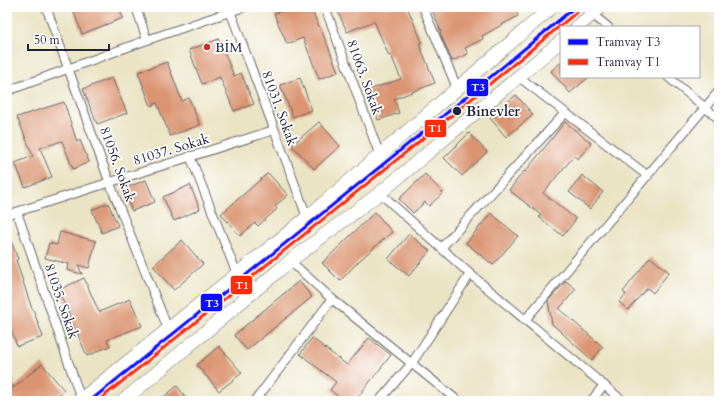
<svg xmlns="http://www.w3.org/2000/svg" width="726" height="408" font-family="Cardo,serif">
<rect width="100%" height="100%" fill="#fff"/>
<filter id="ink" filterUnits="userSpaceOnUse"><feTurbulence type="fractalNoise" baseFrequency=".025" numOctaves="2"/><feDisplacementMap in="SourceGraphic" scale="8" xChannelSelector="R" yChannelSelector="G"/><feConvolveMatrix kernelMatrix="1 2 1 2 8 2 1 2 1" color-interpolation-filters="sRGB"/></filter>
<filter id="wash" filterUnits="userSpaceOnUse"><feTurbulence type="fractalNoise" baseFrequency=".012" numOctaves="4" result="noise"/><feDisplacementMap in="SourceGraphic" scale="16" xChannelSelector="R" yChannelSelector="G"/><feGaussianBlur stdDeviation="0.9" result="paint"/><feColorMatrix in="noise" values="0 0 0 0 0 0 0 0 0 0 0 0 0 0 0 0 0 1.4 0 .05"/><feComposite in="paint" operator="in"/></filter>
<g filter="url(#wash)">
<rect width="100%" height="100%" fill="#eae4c4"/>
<g id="blocks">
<g fill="#da9471">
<polygon points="72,7 119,7 123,18 82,34"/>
<polygon points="291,7 310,7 326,41 338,72 319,79 303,38 287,44 274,14"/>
<polygon points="336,7 407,7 422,42 419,43 435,83 394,99 399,113 378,120 368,90 401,79 391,55 389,56 374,21 347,32"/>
<polygon points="431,7 514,7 518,16 482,36 483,39 465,48 468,54 452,61 440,33 441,32"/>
<polygon points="219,39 234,76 241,73 254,104 234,111 220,77 202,84 189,50"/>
<polygon points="167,62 182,101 189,98 200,125 170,136 157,103 151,106 138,72"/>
<polygon points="561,62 561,77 589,77 570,93 551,71"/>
<polygon points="112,78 127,113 97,124 83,89"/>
<polygon points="300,78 312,110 293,117 280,85"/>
<polygon points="516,95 533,115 506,137 489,117"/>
<polygon points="64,102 77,142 80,140 89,162 73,169 62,141 40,148 52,177 25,187 15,163 33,156 17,117"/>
<polygon points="319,122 340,146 314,169 292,145"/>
<polygon points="565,122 591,143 578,159 574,156 543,193 576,219 563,236 539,217 541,215 509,190 524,171 525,172"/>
<polygon points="469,133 487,152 462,176 444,158"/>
<polygon points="268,173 288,195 275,206 277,209 258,226 255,223 240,236 221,214"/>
<polygon points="425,174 443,193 429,206 425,202 413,213 399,199"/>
<polygon points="582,175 603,192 590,209 569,192"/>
<polygon points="146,180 155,202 132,211 123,189"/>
<polygon points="190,185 200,209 174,221 163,197"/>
<polygon points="108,203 118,226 102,233 92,210"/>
<polygon points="375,212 392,232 360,260 340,281 322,263"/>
<polygon points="491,213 518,236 493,265 466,243"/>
<polygon points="60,232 96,241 89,268 78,265 82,274 67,270 69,264 45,258 49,243 57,245"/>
<polygon points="8,233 18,259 16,260 32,309 33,309 43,337 17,346 7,318"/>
<polygon points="409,234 430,251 409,276 388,259"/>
<polygon points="182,240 203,264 174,290 153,266"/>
<polygon points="650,257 669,272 653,293 647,288 628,310 619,302 626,294 623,292"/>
<polygon points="84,278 99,312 130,299 142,326 107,340 110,346 87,356 58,290"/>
<polygon points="299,281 312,297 247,350 234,335"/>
<polygon points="566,281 576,289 559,309 603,347 592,360 552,324 548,301"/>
<polygon points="312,338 347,365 369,338 391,355 355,401 344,401 330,390 336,382 300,354"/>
<polygon points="219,346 242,373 219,391 197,365"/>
<polygon points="42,364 64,390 51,401 7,401 7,374 9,374 13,388"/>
<polygon points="177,386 189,401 159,401"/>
</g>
</g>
</g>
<g filter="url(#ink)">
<use href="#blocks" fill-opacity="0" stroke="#68666b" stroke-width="1"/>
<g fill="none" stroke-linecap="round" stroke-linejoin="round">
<defs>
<g id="minor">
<polyline points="46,7 109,181 168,329"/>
<polyline points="136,7 147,40"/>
<polyline points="325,7 380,156"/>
<polyline points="423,7 457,88"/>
<polyline points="229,8 307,217"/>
<polyline points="592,14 608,27"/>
<polyline points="519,77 648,176"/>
<polyline points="668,77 719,119"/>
<polyline points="7,91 147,40 244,7"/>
<polyline points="190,156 237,274"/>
<polyline points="380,193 470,274 623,401"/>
<polyline points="17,212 81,399"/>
<polyline points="7,215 274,130"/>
<polyline points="442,247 565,113"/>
<polyline points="290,261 332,299 458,401"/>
<polyline points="525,320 719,91"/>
<polyline points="255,401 332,299"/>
<polyline points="379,401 412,363 470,274"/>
<polyline points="591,401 604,385"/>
</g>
<g id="primary">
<polyline points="577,27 601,7"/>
<polyline points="79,401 304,220 552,7"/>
<polyline points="123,401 290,261 380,193 561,41"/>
</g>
</defs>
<use href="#minor" stroke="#68666b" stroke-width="10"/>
<use href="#primary" stroke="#68666b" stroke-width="14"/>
<use href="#minor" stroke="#fff" stroke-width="8"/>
<use href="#primary" stroke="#fff" stroke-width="13"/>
<defs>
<polyline id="tram-1" points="90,401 454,107 575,7"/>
<polyline id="tram-2" points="98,401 457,111 578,11"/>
</defs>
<use href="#tram-1" stroke="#fff" stroke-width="6"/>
<use href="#tram-2" stroke="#fff" stroke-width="6"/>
<use href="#tram-1" stroke="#0d0dff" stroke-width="3"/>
<use href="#tram-2" stroke="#ff2b0a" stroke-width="3"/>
</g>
</g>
<circle fill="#c8321e" stroke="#fff" stroke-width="1.5" cx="207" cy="47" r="4"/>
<circle fill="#22223b" stroke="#fff" stroke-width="1.5" cx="457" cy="111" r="5"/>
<g text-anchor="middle" stroke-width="3.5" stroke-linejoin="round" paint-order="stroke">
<g font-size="14" fill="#22223b" stroke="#fff" text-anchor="start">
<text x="215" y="52">BİM</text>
</g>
<g font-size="14" fill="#22223b" stroke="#fff">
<text transform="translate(365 77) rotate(70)" y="5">81063. Sokak</text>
<text transform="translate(280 108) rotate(70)" y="5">81031. Sokak</text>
<text transform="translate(171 149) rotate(-17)" y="5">81037. Sokak</text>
<text transform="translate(118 164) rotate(70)" y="5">81056. Sokak</text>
<text transform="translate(62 301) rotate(71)" y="5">81035. Sokak</text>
</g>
<g font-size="14" font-weight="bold" fill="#22223b" stroke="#fff" text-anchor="start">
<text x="466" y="116">Binevler</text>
</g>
</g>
<g stroke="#fff" stroke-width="1.5">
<rect x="466" y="78" width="23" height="19" rx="4" fill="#0d0dff"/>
<rect x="424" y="119" width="23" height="19" rx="4" fill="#ff2b0a"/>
<rect x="230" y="275" width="23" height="20" rx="4" fill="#ff2b0a"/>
<rect x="200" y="293" width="23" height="19" rx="4" fill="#0d0dff"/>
</g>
<g font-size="11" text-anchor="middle" font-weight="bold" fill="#fff">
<text x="478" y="91">T3</text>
<text x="435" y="132">T1</text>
<text x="242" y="289">T1</text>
<text x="212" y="307">T3</text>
</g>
<rect width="726" height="408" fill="none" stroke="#fff" stroke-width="24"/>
<rect x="560" y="26" width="140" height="52" fill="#ffffff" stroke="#a7a7b1"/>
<rect x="568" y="39" width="20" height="6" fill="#0d0dff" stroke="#a7a7b1"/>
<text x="596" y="46" font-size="12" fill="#22223b">Tramvay T3</text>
<rect x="568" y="59" width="20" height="6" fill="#ff2b0a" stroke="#a7a7b1"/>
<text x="596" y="66" font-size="12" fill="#22223b">Tramvay T1</text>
<path d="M28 44v6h81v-6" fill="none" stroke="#22223b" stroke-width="2"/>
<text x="34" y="44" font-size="12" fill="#22223b" stroke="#ffffff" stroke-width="3" paint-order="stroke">50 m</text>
</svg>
